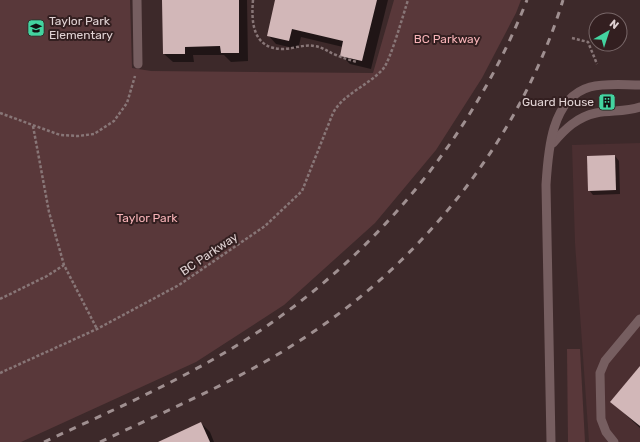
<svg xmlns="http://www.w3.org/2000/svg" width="640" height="442" font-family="Rubik,sans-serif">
<rect width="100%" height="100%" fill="#3d292a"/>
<polygon fill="#4b2f31" points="640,143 640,442 589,442 575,243 572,145"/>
<g fill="#59383a">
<polygon points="0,0 130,0 132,68 151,71 373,73 394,0 521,0 516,13 482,78 436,150 375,223 284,305 196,362 21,442 0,442"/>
<polygon points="567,349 580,349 585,442 568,442"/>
</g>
<g fill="#0007">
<polygon points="163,0 247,0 248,61 231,62 224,55 193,55 194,62 173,62 164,54"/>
<polygon points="276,0 388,0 371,69 350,64 341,55 343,47 301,37 298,49 276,44 268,35"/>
<polygon points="615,156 619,161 620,194 593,195 589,190"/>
<polygon points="640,367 640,428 612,402"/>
<polygon points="201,423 210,432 214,442 160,442"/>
</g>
<g fill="#d2b7b8">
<polygon points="162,0 239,0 239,53 221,53 220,46 185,47 185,54 163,54"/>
<polygon points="275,0 377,0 362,61 340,56 343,41 292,29 289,41 267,36"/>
<polygon points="615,155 616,190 588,191 587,156"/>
<polygon points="640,366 640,426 610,402"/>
<polygon points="201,422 210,442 158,442"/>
</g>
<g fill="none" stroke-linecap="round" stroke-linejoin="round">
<g stroke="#887677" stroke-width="2.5" stroke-dasharray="3 2" stroke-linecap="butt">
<path d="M253,0C251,23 253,49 283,49C293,49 304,44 314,46C323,47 328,52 336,55C343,58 350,60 357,62"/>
<polyline points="572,38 588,42 597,64"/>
<polyline points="0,113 60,135 78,136 94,134 114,121 127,103 135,76"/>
<polyline points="33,126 49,212 64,265 97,329"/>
<polyline points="0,299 47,276 64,265"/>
<path d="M0,373L97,329L179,285L265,226L302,191L333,113C344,93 368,86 383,69C390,62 404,12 408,0"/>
</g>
<g stroke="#765e60" stroke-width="9">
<polyline points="137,0 138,64"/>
<path d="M553,143C565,129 577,117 596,113C611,110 626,112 640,107"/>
<path d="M551,442L546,185C548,152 551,98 590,87C606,83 624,85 640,85"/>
<polyline points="614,442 606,432 601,419 600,373 605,361 640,319"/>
</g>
<g stroke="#9f8f90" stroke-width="3" stroke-dasharray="7 7" stroke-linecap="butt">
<path d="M44,442C111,411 180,381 244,341C371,261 472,140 527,0"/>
<path d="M100,442C172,408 247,377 313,332C429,254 522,134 563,0"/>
</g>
</g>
<defs>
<symbol id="school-square" viewBox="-11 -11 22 22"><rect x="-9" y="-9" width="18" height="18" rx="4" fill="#43d4a0" stroke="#331f20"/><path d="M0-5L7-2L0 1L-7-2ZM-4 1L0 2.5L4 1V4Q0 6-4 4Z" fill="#111"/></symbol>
<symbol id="building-square" viewBox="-11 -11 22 22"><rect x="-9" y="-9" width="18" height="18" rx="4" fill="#43d4a0" stroke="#331f20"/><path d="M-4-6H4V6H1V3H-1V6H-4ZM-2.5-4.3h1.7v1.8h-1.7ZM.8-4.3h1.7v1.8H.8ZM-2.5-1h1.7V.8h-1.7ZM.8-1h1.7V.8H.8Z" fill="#111"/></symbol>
</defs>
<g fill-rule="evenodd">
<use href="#school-square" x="26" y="18" width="20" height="20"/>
<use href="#building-square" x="597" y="92" width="20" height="20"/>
</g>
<g text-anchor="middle" stroke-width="4" stroke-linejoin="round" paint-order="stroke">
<g font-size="12" fill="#e0d2d3" stroke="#331f20" text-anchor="start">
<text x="49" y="25">Taylor Park<tspan x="49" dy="14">Elementary</tspan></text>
<text x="594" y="106" text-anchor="end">Guard House</text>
</g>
<g font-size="12" fill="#f7b3b7" stroke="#331f20">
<text x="447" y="43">BC Parkway</text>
<text x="147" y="222">Taylor Park</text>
</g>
<g font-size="12" fill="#e0d2d3" stroke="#331f20">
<text transform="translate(209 254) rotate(-34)" y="4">BC Parkway</text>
</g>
</g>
<g transform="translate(608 32) rotate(39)"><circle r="19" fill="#331f20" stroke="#786768"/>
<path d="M0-3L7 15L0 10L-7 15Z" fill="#43d4a0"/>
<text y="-6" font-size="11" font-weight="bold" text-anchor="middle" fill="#e0d2d3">N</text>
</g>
</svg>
